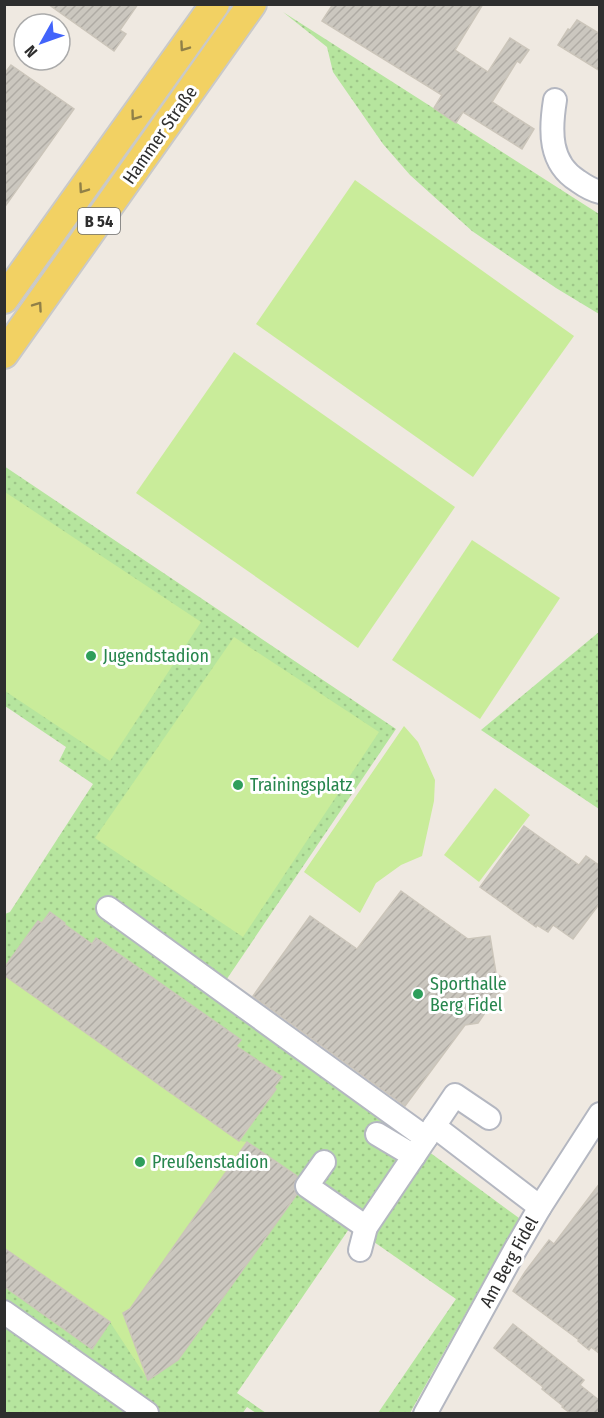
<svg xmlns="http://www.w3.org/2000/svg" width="604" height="1418" font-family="'Fira Sans Condensed',sans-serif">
<defs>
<pattern id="grass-dots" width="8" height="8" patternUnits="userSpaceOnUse" patternTransform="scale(1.5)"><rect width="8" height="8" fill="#b6e59e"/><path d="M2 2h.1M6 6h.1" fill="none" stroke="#9dc588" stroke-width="1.8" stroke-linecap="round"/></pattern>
<pattern id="building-hatch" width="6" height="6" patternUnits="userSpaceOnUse" patternTransform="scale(1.5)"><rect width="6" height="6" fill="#cbc7bf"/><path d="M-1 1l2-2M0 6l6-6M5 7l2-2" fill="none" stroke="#afaba4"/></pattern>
</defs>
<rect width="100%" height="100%" fill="#efe9e1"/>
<g fill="url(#grass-dots)">
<polygon points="283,12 599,214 599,314 556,288 472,231 410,175 383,144 333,72 327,47"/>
<polygon points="4,466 396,729 216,995 519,1218 410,1413 378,1413 456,1299 351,1226 237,1393 266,1413 256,1413 247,1407 242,1414 5,1413 5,914 10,912 93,784 59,761 66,747 5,706"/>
<polygon points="599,632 599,809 481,730"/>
</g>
<g fill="#c9ec9a">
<polygon points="355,180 574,336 473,477 256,324"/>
<polygon points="234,352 455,507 358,648 136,493"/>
<polygon points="5,492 201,622 110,761 5,691"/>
<polygon points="472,540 560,598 480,719 392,660"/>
<polygon points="234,637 379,732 243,937 95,838"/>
<polygon points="404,726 418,742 435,780 434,801 422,856 401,865 376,883 360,913 304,872"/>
<polygon points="495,788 530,815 479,882 444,855"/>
<polygon points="38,921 85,953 96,938 241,1040 230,1056 276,1089 240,1141 247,1142 306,1182 178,1360 148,1380 110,1322 92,1349 5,1286 5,968"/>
</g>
<g fill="url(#building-hatch)" stroke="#cbc5ba" stroke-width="1.5">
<polygon points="48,4 138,4 120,30 126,34 114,51"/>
<polygon points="333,4 483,4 455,50 488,72 510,38 529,50 520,63 517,61 492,102 534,129 522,149 463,112 456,123 434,108 442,95 322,21"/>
<polygon points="577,20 600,34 600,71 558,45 568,29 570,30"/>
<polygon points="11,65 74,109 4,208 4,74"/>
<polygon points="524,826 579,865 586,856 600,866 600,903 573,939 553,925 548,932 537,925 536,927 480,887"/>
<polygon points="401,891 468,939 490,936 496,973 507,981 478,1023 465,1025 405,1106 253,996 310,916 357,949"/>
<polygon points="50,912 65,923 64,924 92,944 96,938 241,1040 236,1046 282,1077 274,1087 276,1089 239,1141 4,975 4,968 38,921 42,923"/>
<polygon points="247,1142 297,1176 294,1185 295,1191 297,1194 178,1360 148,1380 123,1313 130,1309"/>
<polygon points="600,1183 600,1354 591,1347 589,1350 578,1341 579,1340 513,1291 525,1272 549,1240 554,1244"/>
<polygon points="4,1248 110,1322 92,1349 4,1286"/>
<polygon points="513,1324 584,1380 580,1385 600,1401 600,1413 570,1413 562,1407 563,1406 542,1389 543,1387 494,1348"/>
</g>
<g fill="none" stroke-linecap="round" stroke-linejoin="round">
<defs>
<g id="minor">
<path d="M555,100C550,131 549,163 578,181C585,186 591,190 600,192"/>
<polyline points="108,908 426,1138"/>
<polyline points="434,1126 540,1207"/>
<polyline points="377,1134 414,1156"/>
<polyline points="324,1162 307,1186 366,1227"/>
<polyline points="360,1250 366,1227 455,1095 489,1118"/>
<polyline points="4,1312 147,1413"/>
<polyline points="425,1414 515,1250 540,1207 600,1114"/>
</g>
<g id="major">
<polyline points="4,299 215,4"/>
<polyline points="4,354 252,4"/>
</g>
</defs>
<use href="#minor" stroke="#b4b7c1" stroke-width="26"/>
<use href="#major" stroke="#c9c9c9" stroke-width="32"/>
<use href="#minor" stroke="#fff" stroke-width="22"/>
<use href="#major" stroke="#f2d163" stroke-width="28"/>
</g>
<defs><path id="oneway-chevron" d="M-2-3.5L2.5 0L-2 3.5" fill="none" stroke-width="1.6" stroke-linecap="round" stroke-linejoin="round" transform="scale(1.5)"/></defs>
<g stroke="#908048">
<use href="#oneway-chevron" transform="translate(184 47) rotate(125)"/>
<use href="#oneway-chevron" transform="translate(135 116) rotate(126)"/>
<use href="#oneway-chevron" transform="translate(83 189) rotate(125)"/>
<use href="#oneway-chevron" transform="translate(38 306) rotate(-55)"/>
</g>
<g fill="#2e9e5b" stroke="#fff" stroke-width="2">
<circle cx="91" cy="656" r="6"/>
<circle cx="238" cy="785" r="6"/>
<circle cx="418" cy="994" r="6"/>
<circle cx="140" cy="1162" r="6"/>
</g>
<g text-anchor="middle" stroke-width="6" stroke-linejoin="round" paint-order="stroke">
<rect fill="#fff" stroke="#6d6d6d" stroke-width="1.5" x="78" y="208" width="42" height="26" rx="4.5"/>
<g font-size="16" font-weight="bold" fill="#2e2e2e">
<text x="99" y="227">B 54</text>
</g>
<g font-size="18" fill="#2e2e2e" stroke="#fff">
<text transform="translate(160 135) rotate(-55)" y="6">Hammer Straße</text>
<text transform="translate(509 1262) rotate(-61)" y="6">Am Berg Fidel</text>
</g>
<g font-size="18" fill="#27864d" stroke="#fff" text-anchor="start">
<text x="103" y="662">Jugendstadion</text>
<text x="250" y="791">Trainingsplatz</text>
<text x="430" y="990">Sporthalle<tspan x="430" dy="21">Berg Fidel</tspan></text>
<text x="152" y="1168">Preußenstadion</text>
</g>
</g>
<rect width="604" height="1418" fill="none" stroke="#2e2e2e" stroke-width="12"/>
<g transform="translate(42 42) rotate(230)"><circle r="28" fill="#ffffff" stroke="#ababab" stroke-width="1.5"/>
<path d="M0-4.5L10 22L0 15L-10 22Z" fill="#4264fb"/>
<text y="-9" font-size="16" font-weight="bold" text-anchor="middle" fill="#2e2e2e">N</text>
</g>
</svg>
